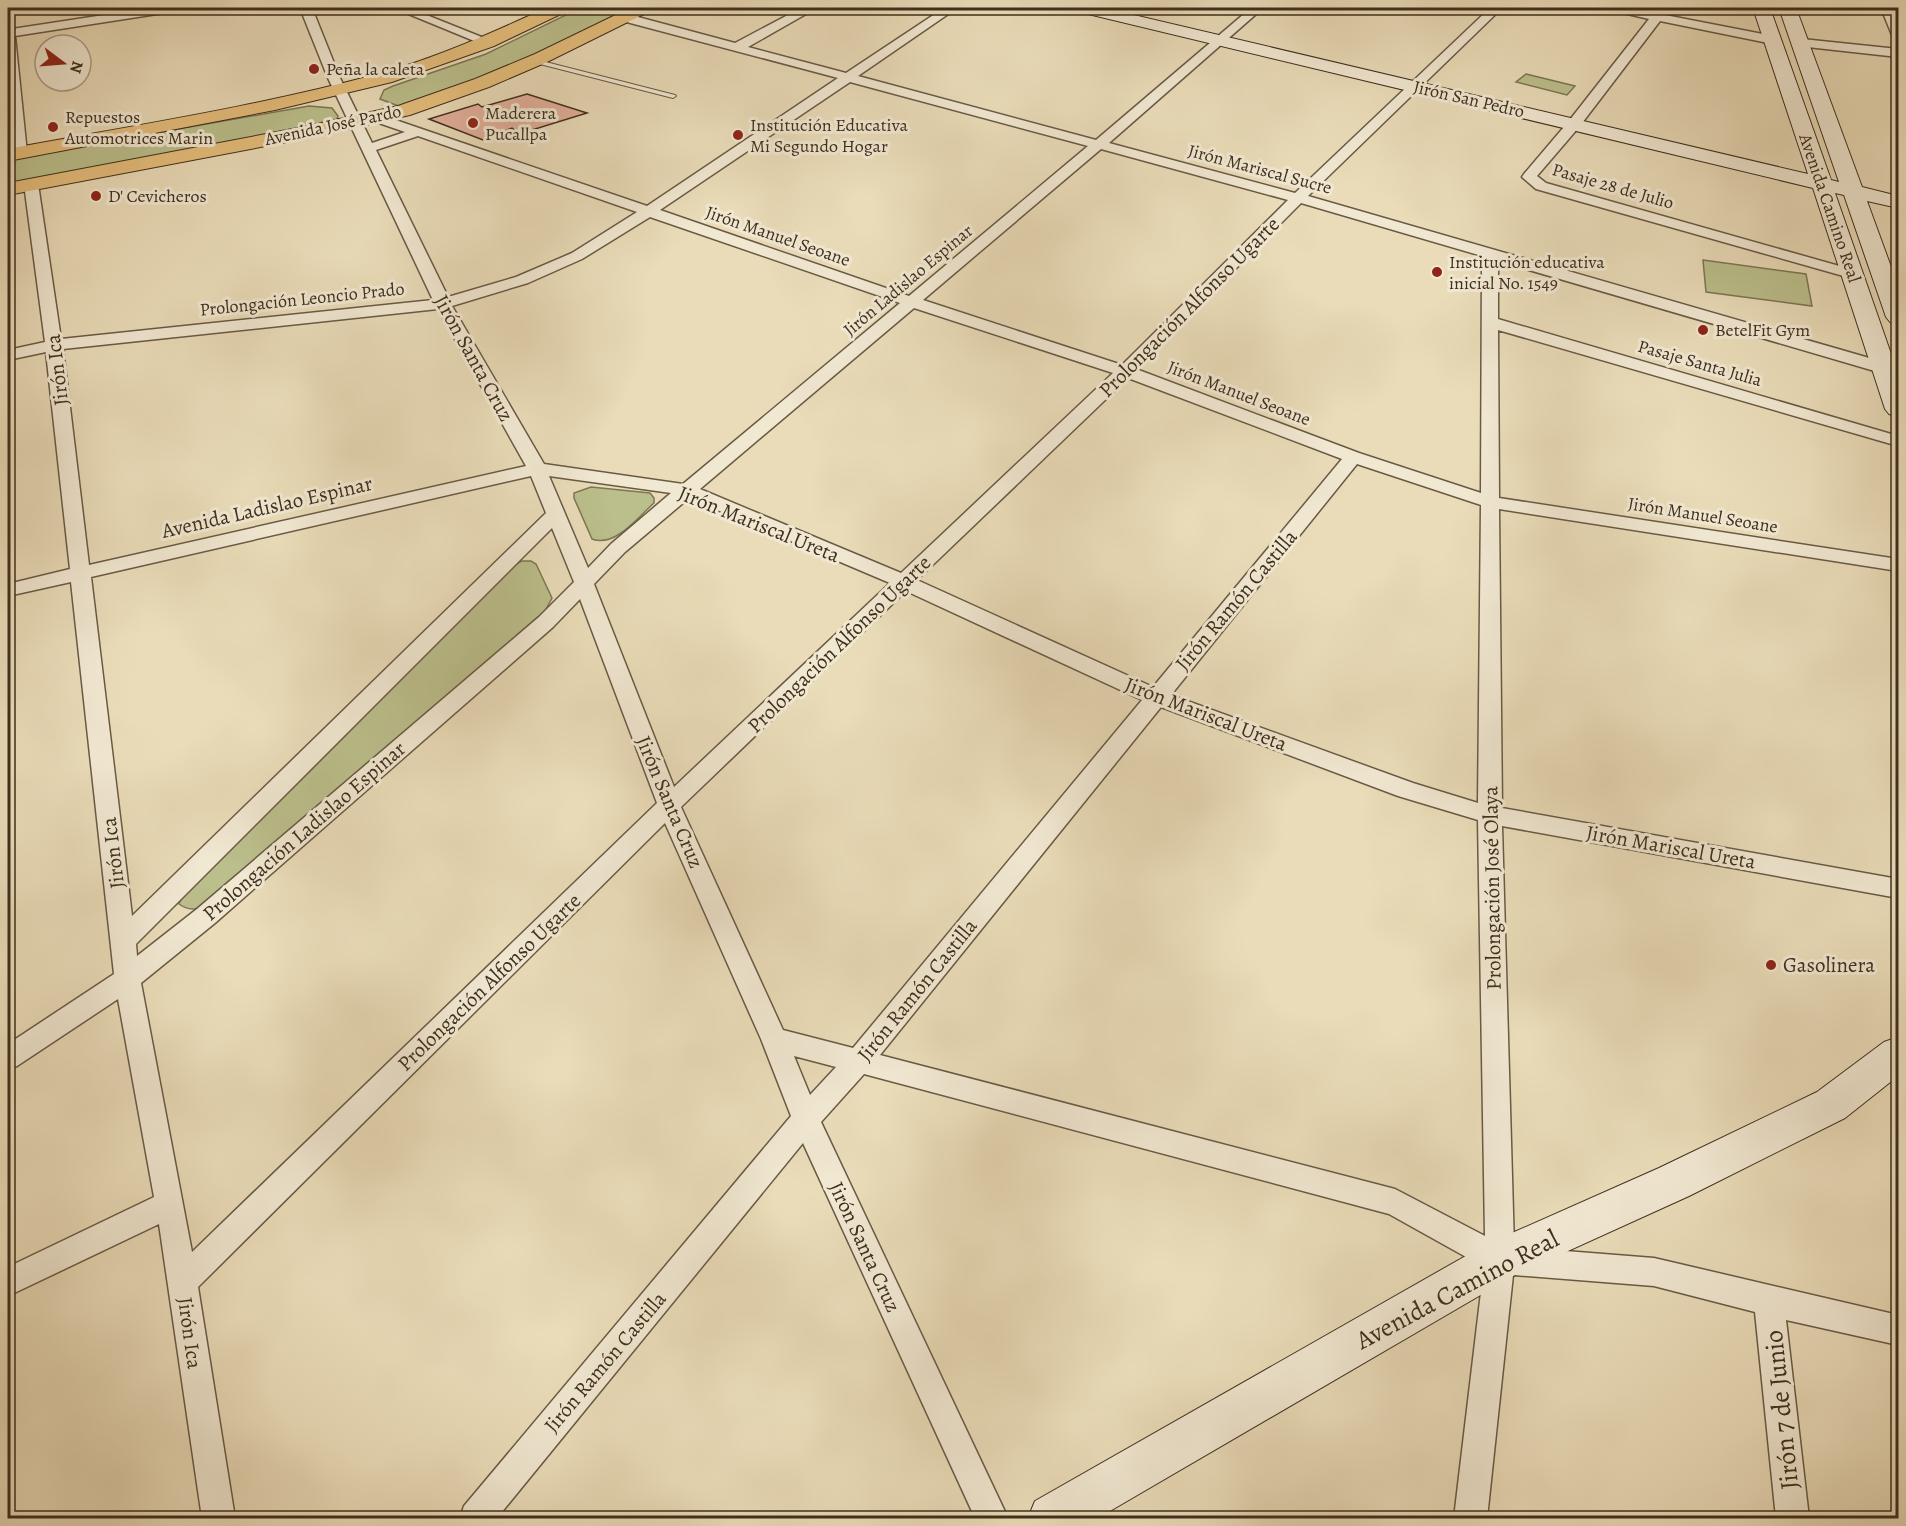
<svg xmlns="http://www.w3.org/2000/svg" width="1906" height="1526" font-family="Alegreya,serif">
<rect width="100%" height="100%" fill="#eadcb9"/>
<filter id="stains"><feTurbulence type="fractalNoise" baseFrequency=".00333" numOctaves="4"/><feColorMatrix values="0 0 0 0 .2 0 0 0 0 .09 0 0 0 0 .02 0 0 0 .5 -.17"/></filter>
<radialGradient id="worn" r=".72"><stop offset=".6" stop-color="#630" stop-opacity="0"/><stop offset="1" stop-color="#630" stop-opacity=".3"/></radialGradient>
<g fill="#bbbf8c" stroke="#7c7755" stroke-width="1.5">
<polygon points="580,8 636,8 532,60 401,107 380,99 384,90 393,86 486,54"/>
<polygon points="1526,74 1575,86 1567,95 1516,82"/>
<polygon points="309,106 332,108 338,116 337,120 314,130 8,186 8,159"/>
<polygon points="1703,260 1806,274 1812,306 1706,292"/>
<path d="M591,487L650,493L654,498V503C638,517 615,548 592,539L574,498V493Z"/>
<path d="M522,561H531L536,564L552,598L545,611L209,904C198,909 190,912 179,904L182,896L509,567Z"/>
</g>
<polygon fill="#e3b09b" stroke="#3e2f1e" stroke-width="1.5" points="527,94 587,113 519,134 512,128 483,140 429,119 478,104 482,107"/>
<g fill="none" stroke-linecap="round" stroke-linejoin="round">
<defs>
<polygon id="lane" points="534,59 675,95 676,96 673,98 532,62 532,60"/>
<g id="street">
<polygon points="150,8 176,8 170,12 15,36 27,153 25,156 15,156 8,92 8,28 12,29"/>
<path d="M300,8H312L340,78L372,143L405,132L373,121L371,118L373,115L378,114L647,206L838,78L619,20V14L623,13L735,43L801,8H815L813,10L748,47L846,73L944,8H957L858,76L1096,140L1251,8H1263L1109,143L1295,193L1490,8H1502L1308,196L1890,364L1892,368L1890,372H1878L1498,261V319L1898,436V446L1498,330L1499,498L1898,559V571L1499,509L1502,808L1898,879V898L1502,826L1514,1247L1654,1258L1898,1315V1345L1786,1320L1809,1518H1776L1755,1312L1654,1286L1513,1275L1487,1518H1454L1484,1267L1389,1214L864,1074L821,1122L1008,1518H975L803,1143L497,1518H460L464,1506L791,1116L761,1039L665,823L198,1287L235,1518H202L159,1224L8,1296V1267L154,1197L118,999L17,1066L8,1069V1044L114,974L71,582L8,596V584L70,569L46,352L8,360V350L45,342L24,184L31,180L38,184L61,339L433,300L328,78ZM850,82L1088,146L909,296L660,210ZM418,136L637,212L572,253L516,277L448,297L376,150ZM1101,149L1288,200L1122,365L923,300ZM1301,203L1482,256L1481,493L1359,453L1136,369ZM650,217L900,303L683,484L544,464L452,306L528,283L582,259ZM914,308L1113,373L901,573L700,489ZM438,309L526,466L89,565L63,349ZM1128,378L1342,459L1153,687L917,580ZM1357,464L1481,505L1478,803L1413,783L1171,695ZM531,476L546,513L132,916L91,577ZM549,476L671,493L611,544L588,568ZM689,498L890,583L674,787L594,584L625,552ZM552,528L574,582L539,617L197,909L137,956L136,944ZM906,591L1142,700L853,1048L783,1030L681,807ZM580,599L657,803L192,1252L141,983L215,923L553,627ZM1161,707L1398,796L1478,820L1485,1236L1395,1189L880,1055ZM794,1056L836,1067L810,1095Z"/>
<polygon points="394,8 409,8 494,42 488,46 484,45"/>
<polygon points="1608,8 1629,8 1773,36 1779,40 1773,44 1660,21 1579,127 1537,176 1546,183 1857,271 1860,274 1857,277 1847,277 1536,189 1522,177 1524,174 1569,121 1649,19 1610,10"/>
<polygon points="1881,8 1893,8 1898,22 1898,39 1892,35"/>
<polygon points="1802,39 1898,49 1898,57 1798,46 1798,40"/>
</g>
<g id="secondary">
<polygon points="1076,8 1104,8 1808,174 1753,8 1770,8 1831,180 1839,182 1779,8 1796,8 1862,187 1898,196 1898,208 1867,201 1898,286 1898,324 1890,322 1886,317 1844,195 1835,193 1898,374 1898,417 1889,414 1885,409 1813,188 1084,13 1078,12"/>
<polygon points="1898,1037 1898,1076 1845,1118 1689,1196 1515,1275 1098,1518 1028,1518 1035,1501 1485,1245 1659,1168 1817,1092 1884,1042"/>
</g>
<g id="primary">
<path d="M546,8H568L565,12L494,46L392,82L275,110L8,161V149C131,126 256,107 378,74C436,58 492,33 546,8Z"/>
<polygon points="630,8 651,8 648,12 547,62 489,87 410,115 303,139 8,195 8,183 303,127 398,106 475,79 535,54"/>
</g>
</defs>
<use href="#lane" stroke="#695a45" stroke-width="2"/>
<use href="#street" stroke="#695a45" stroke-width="3"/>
<use href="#secondary" stroke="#3e2f1e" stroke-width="2"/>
<use href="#primary" stroke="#3e2f1e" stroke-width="2"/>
<use href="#lane" fill="#f1e8d2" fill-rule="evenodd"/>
<use href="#street" fill="#f1e8d2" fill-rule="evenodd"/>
<use href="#secondary" fill="#f1e8d2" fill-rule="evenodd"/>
<use href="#primary" fill="#e5be7c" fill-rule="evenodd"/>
</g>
<g fill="#8f2418" stroke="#f1e8d2" stroke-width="2">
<circle cx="314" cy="69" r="6"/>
<circle cx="473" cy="123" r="6"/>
<circle cx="53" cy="127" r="6"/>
<circle cx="738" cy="135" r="6"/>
<circle cx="96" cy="196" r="6"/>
<circle cx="1437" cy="272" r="6"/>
<circle cx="1703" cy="330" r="6"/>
<circle cx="1771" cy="965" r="6"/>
</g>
<g text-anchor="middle" stroke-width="6" stroke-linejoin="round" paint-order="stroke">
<g font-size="18" fill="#3e2f1e" stroke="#f1e8d2" text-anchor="start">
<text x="326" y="75">Peña la caleta</text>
<text x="485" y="119">Maderera<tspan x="485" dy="21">Pucallpa</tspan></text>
<text x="65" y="123">Repuestos<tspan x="65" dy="21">Automotrices Marin</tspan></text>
<text x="750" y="131">Institución Educativa<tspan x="750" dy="21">Mi Segundo Hogar</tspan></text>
<text x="108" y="202">D' Cevicheros</text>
<text x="1449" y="268">Institución educativa<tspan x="1449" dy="21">inicial No. 1549</tspan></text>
<text x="1715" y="336">BetelFit Gym</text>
</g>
<g font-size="18" fill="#3e2f1e" stroke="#f1e8d2">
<text transform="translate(1469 99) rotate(13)" y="6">Jirón San Pedro</text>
<text transform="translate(333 125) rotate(-12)" y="6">Avenida José Pardo</text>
<text transform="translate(1260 169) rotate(15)" y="6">Jirón Mariscal Sucre</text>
<text transform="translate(1613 186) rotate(16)" y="6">Pasaje 28 de Julio</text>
<text transform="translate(1830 208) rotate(71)" y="6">Avenida Camino Real</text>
<text transform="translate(778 236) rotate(19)" y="6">Jirón Manuel Seoane</text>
<text transform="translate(908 280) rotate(-40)" y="6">Jirón Ladislao Espinar</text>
<text transform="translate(302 299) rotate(-6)" y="6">Prolongación Leoncio Prado</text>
<text transform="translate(1700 363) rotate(16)" y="6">Pasaje Santa Julia</text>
<text transform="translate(1239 393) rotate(21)" y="6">Jirón Manuel Seoane</text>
<text transform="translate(1703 515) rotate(9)" y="6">Jirón Manuel Seoane</text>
</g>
<g font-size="21" fill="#3e2f1e" stroke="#f1e8d2">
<text transform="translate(1189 307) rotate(-45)" y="7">Prolongación Alfonso Ugarte</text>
<text transform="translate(474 358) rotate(61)" y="7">Jirón Santa Cruz</text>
<text transform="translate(57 370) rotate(-97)" y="7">Jirón Ica</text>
<text transform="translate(267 507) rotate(-13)" y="7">Avenida Ladislao Espinar</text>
<text transform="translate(759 524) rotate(22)" y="7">Jirón Mariscal Ureta</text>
<text transform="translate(1236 600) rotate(-50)" y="7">Jirón Ramón Castilla</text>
<text transform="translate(839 644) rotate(-44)" y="7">Prolongación Alfonso Ugarte</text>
<text transform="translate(1206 714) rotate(21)" y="7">Jirón Mariscal Ureta</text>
<text transform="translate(670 802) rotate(67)" y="7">Jirón Santa Cruz</text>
<text transform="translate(304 831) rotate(-41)" y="7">Prolongación Ladislao Espinar</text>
<text transform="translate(1671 847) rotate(10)" y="7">Jirón Mariscal Ureta</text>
<text transform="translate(113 853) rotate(-97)" y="7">Jirón Ica</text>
<text transform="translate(1492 888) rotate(-91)" y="7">Prolongación José Olaya</text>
<text transform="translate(489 982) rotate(-44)" y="7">Prolongación Alfonso Ugarte</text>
<text transform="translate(917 990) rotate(-51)" y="7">Jirón Ramón Castilla</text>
<text transform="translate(865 1247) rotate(65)" y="7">Jirón Santa Cruz</text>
<text transform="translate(190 1333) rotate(82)" y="7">Jirón Ica</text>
<text transform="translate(605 1362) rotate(-50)" y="7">Jirón Ramón Castilla</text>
</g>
<g font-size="21" fill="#3e2f1e" stroke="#f1e8d2" text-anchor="start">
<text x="1783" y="972">Gasolinera</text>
</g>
<g font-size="26" fill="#3e2f1e" stroke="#f1e8d2">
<text transform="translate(1457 1289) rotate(-28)" y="9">Avenida Camino Real</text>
<text transform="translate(1781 1410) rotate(-96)" y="9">Jirón 7 de Junio</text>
</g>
</g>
<rect width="1906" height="1526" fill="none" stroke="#eadcb9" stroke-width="30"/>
<rect x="9" y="9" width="1888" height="1508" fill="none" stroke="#3e2f1e" stroke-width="3"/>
<rect x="15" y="15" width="1876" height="1496" fill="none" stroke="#3e2f1e" stroke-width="1.5"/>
<g transform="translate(63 63) rotate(106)"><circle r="28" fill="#f1e8d2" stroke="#a99e8a" stroke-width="1.5"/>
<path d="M0-4.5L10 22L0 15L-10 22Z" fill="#8f2418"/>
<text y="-9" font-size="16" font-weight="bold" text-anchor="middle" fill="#3e2f1e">N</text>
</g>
<rect width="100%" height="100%" filter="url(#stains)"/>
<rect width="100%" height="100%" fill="url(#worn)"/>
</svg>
